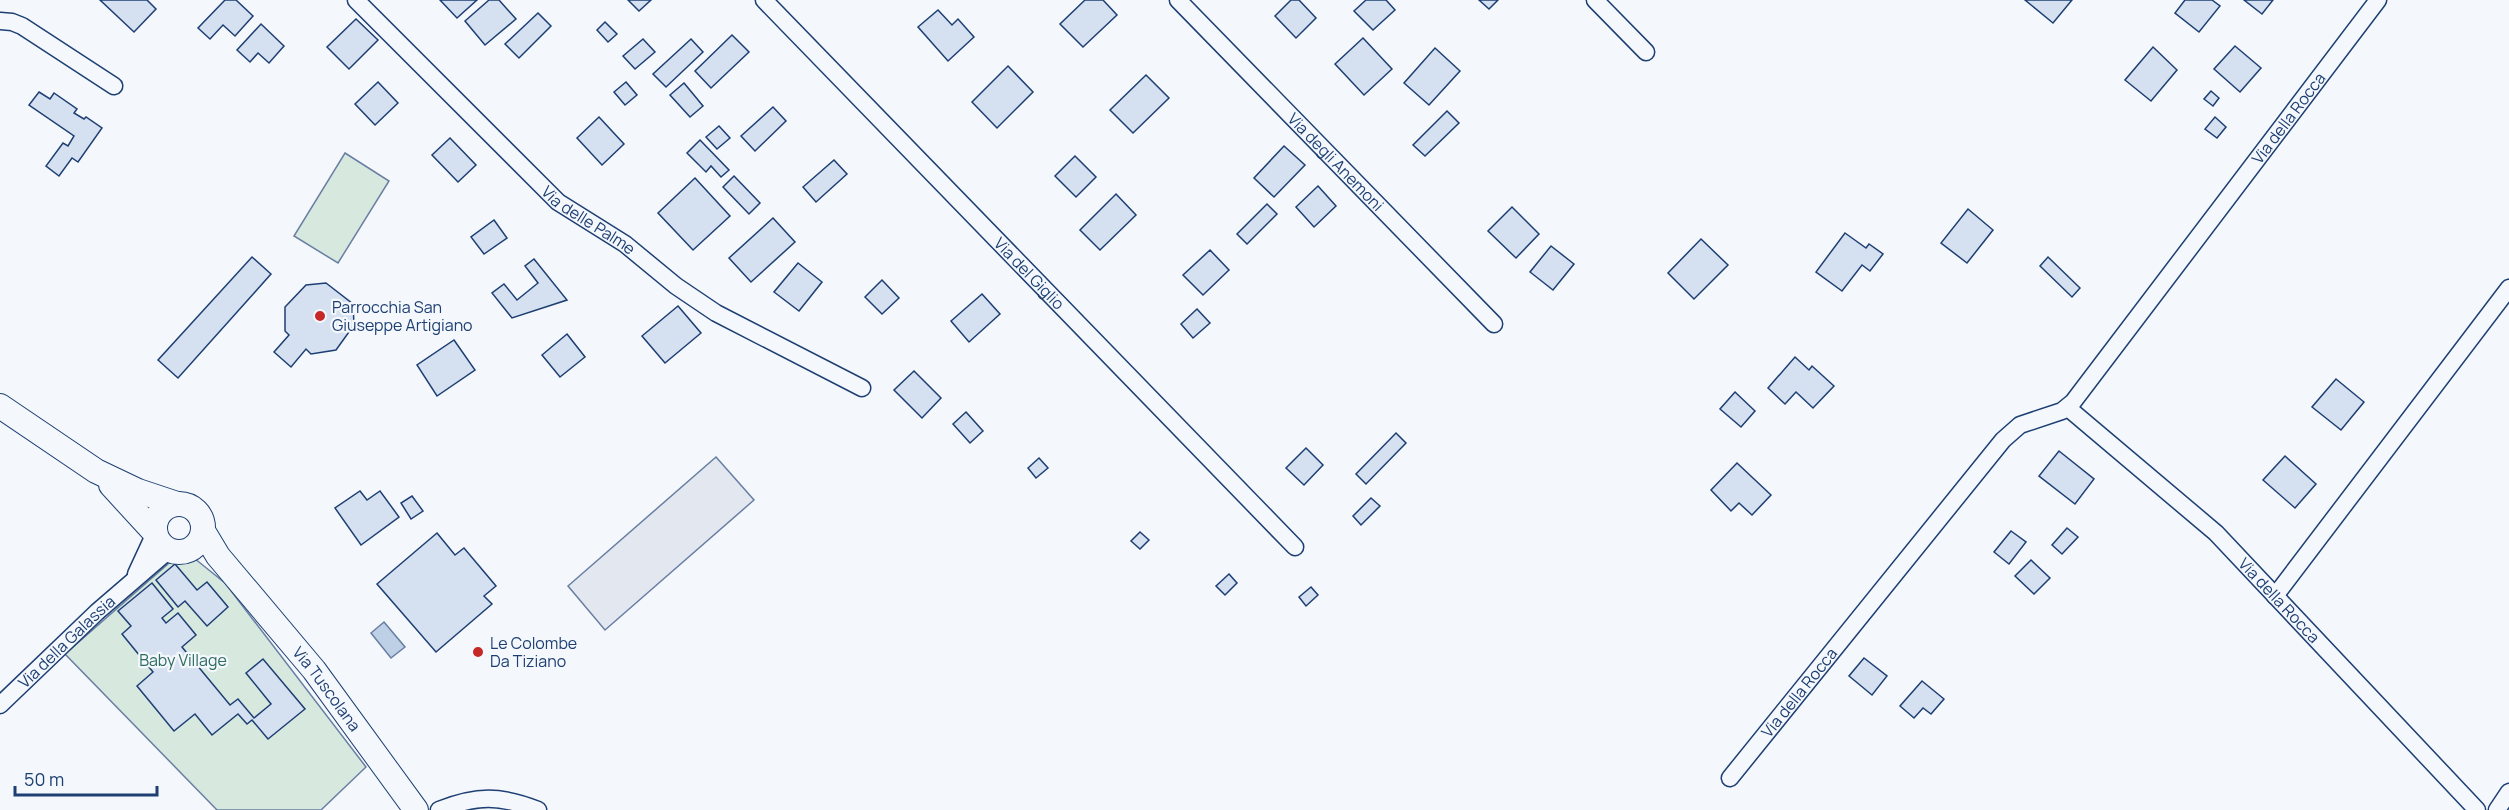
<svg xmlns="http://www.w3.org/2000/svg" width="2509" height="810" font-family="Manrope,sans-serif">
<rect width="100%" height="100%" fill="#f4f7fb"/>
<g fill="#d7e8df" stroke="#687fa3" stroke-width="1.5">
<polygon points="345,153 389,181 338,263 294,236"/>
<polygon points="184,550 225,583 366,767 321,810 217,810 65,654"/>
</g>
<polygon fill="#e3e8f0" stroke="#687fa3" stroke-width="1.5" points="716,457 754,500 605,630 568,586"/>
<polygon fill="#bed0e5" stroke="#687fa3" stroke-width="1.5" points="384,622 405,647 391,658 371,633"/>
<g fill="#d5e0f0" stroke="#1d3f73" stroke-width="1.5">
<polygon points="100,0 147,0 156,9 134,32"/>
<polygon points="225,0 236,0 253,16 235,36 223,25 210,39 198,28"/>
<polygon points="440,0 477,0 457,18"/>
<polygon points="489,0 499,0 516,19 485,45 465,21"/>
<polygon points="628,0 651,0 639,11"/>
<polygon points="1085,0 1103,0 1117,15 1083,47 1060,24"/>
<polygon points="1291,0 1299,0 1316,18 1296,38 1275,16"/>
<polygon points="1366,0 1386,0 1395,10 1373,30 1354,11"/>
<polygon points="1479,0 1498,0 1489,9"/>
<polygon points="2025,0 2072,0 2053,23"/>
<polygon points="2185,0 2212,0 2220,6 2199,32 2175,13"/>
<polygon points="2244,0 2273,0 2262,14"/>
<polygon points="938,10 952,25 958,19 974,37 948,61 918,27"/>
<polygon points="538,13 551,26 519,58 505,44"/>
<polygon points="356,19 378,40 349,69 327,47"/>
<polygon points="605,22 617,34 608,42 597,30"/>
<polygon points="261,24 284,46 269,63 258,53 250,62 237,50"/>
<polygon points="732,35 749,52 711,88 695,71"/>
<polygon points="1363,38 1392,69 1364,95 1335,64"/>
<polygon points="643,39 655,52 635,69 623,56"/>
<polygon points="691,39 703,52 666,87 653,74"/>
<polygon points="2235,46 2261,68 2240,92 2214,69"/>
<polygon points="2153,47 2177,70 2151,101 2125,80"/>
<polygon points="1435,48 1460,71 1429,105 1404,83"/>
<polygon points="1008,66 1033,92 997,128 972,102"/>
<polygon points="1146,75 1169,98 1133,133 1110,110"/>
<polygon points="378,82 398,103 375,125 355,104"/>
<polygon points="626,82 637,95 625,105 614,92"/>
<polygon points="684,83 703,106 690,117 670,95"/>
<polygon points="2211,91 2219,98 2213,106 2204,99"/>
<polygon points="39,92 50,99 54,93 77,109 74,113 84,119 86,117 102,128 78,162 72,158 59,176 46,166 63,143 68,146 74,136 29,105"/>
<polygon points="773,107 786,121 755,151 741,136"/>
<polygon points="1447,111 1459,123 1425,156 1413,145"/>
<polygon points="599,117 624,144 602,165 577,138"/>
<polygon points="2215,117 2226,127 2217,138 2205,129"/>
<polygon points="719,126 730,138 717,149 706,137"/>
<polygon points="450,138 476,165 458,182 432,155"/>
<polygon points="700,140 729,170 721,177 711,166 706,172 687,153"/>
<polygon points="1284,146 1305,165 1274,197 1254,178"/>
<polygon points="1075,156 1096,177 1076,197 1055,176"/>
<polygon points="834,160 847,174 816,202 803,187"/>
<polygon points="734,176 760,203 749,214 723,187"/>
<polygon points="695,178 730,216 693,250 658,213"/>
<polygon points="1318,186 1336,206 1314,227 1296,207"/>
<polygon points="1116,194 1136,215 1100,250 1080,230"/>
<polygon points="1267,204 1277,214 1247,244 1237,234"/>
<polygon points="1512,207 1539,234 1516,258 1488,231"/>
<polygon points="1968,209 1993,230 1967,263 1941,243"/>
<polygon points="773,218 795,242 751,282 729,258"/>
<polygon points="494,220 507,238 484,254 471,237"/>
<polygon points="1845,233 1866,248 1869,244 1883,254 1870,271 1862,265 1842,291 1816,272"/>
<polygon points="1701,239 1728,265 1694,299 1668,273"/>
<polygon points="1551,246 1574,264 1553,290 1530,272"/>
<polygon points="1210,250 1229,270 1203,295 1183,275"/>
<polygon points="252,257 271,274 178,378 158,360"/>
<polygon points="2048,257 2080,288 2072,297 2040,266"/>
<polygon points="534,259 567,300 512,318 492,293 504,284 517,300 538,283 525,266"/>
<polygon points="798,263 822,282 799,311 774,292"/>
<polygon points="882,280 899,298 882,314 865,297"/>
<polygon points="326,283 353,304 354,325 336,350 311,354 306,349 291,367 274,352 289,335 285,331 285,307 306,285"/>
<polygon points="982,294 1000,314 969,342 951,321"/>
<polygon points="678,306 701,333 665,363 642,336"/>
<polygon points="1197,309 1210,323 1193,338 1181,324"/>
<polygon points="567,334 585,357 560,377 542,355"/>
<polygon points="454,340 475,370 437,396 417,365"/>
<polygon points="1795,357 1809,370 1812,366 1834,386 1813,408 1796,392 1785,404 1768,388"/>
<polygon points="914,371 941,398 922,418 894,390"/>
<polygon points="2336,379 2364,402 2341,430 2312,407"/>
<polygon points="1735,392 1755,411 1741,427 1720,409"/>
<polygon points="966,412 983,431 970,443 953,424"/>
<polygon points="1396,433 1406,443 1366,484 1356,474"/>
<polygon points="1306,448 1323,465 1304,485 1286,468"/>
<polygon points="2059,451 2094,479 2075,504 2039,476"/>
<polygon points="2285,456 2316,484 2295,508 2263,480"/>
<polygon points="1039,458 1048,468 1036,478 1028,468"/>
<polygon points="1737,463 1771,495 1752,515 1739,503 1731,511 1711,490"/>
<polygon points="360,491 367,500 380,491 399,517 361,545 335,508"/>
<polygon points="412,496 423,511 411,519 401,503"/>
<polygon points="1371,498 1380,506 1361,525 1353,516"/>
<polygon points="2067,528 2078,537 2062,554 2052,545"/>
<polygon points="2011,531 2026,542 2009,564 1994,552"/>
<polygon points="1140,532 1149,540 1140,549 1131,541"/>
<polygon points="437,533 455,555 464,548 496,586 484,596 492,604 436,652 377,584"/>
<polygon points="2031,560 2050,578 2034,594 2015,576"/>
<polygon points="175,564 197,590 207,582 228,607 207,626 185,601 178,607 156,580"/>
<polygon points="1229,574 1237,583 1225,595 1216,586"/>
<polygon points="152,583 173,609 162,618 166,623 178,613 196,635 182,647 230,705 238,699 254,718 271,704 246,673 263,659 305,709 268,739 252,720 247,724 238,714 212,735 195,714 174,731 137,686 153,672 122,634 131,626 118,611"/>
<polygon points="1311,587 1318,595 1306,606 1299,597"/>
<polygon points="1864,658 1887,676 1872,695 1849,676"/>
<polygon points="1922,681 1944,699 1931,714 1923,708 1914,718 1900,706"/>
</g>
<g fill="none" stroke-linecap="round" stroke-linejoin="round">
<defs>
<g id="minor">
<path id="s1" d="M356,0L558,202L625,244L676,286L716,313L862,388"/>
<path id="s2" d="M764,0L1295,547"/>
<path id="s3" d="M1178,0L1494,324"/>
<polyline points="1595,0 1646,52"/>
<polyline points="0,21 12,22 22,26 114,86"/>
<path id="s4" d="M2068,408L2216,533L2477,810"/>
<polyline points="136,574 155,533"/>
<polyline points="2275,596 2509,288"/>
<path id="s5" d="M0,705L97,612L169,550"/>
<path id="s6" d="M1730,778L2003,440L2020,425L2062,411L2073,402L2378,0"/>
<path d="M439,810C477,795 500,795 538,810"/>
<polyline points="2497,810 2509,792"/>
</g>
<g id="secondary">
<polyline points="0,406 96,471 138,491 177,504"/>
<polyline points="111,485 155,533"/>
<circle cx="179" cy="528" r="24"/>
<path id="s7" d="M203,531L218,556L314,670L416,810"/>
</g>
</defs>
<use href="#minor" stroke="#1d3f73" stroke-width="19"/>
<use href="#secondary" stroke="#1d3f73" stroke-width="26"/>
<use href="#minor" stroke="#f4f7fb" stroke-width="16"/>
<use href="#secondary" stroke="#f4f7fb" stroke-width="24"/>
</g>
<g fill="#c62828" stroke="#f4f7fb" stroke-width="2">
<circle cx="320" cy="316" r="6"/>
<circle cx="478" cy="652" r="6"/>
</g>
<g text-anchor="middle" stroke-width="4.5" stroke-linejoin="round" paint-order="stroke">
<g font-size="16" fill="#1d3f73" stroke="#f4f7fb">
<text dy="6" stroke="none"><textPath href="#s6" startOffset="872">Via della Rocca</textPath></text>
<text dy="6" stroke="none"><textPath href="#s3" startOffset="226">Via degli Anemoni</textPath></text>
<text dy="6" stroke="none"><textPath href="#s1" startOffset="321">Via delle Palme</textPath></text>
<text dy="6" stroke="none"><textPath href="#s2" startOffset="381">Via del Giglio</textPath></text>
<text dy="6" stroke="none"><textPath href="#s4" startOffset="286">Via della Rocca</textPath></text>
<text dy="6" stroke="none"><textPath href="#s5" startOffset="92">Via della Galassia</textPath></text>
<text dy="6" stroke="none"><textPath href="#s7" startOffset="201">Via Tuscolana</textPath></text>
<text dy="6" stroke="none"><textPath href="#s6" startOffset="110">Via della Rocca</textPath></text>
</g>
<g font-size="16" fill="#1d3f73" stroke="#f4f7fb" text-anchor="start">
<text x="332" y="313">Parrocchia San<tspan x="332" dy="18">Giuseppe Artigiano</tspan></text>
<text x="490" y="649">Le Colombe<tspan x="490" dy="18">Da Tiziano</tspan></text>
</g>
<g font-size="16" fill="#2c6c60" stroke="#f4f7fb">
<text x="183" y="666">Baby Village</text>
</g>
</g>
<path d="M15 786v9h142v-9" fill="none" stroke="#1d3f73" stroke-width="3"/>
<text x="24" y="786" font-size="18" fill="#1d3f73" stroke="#f4f7fb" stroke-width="4.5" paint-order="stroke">50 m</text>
</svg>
